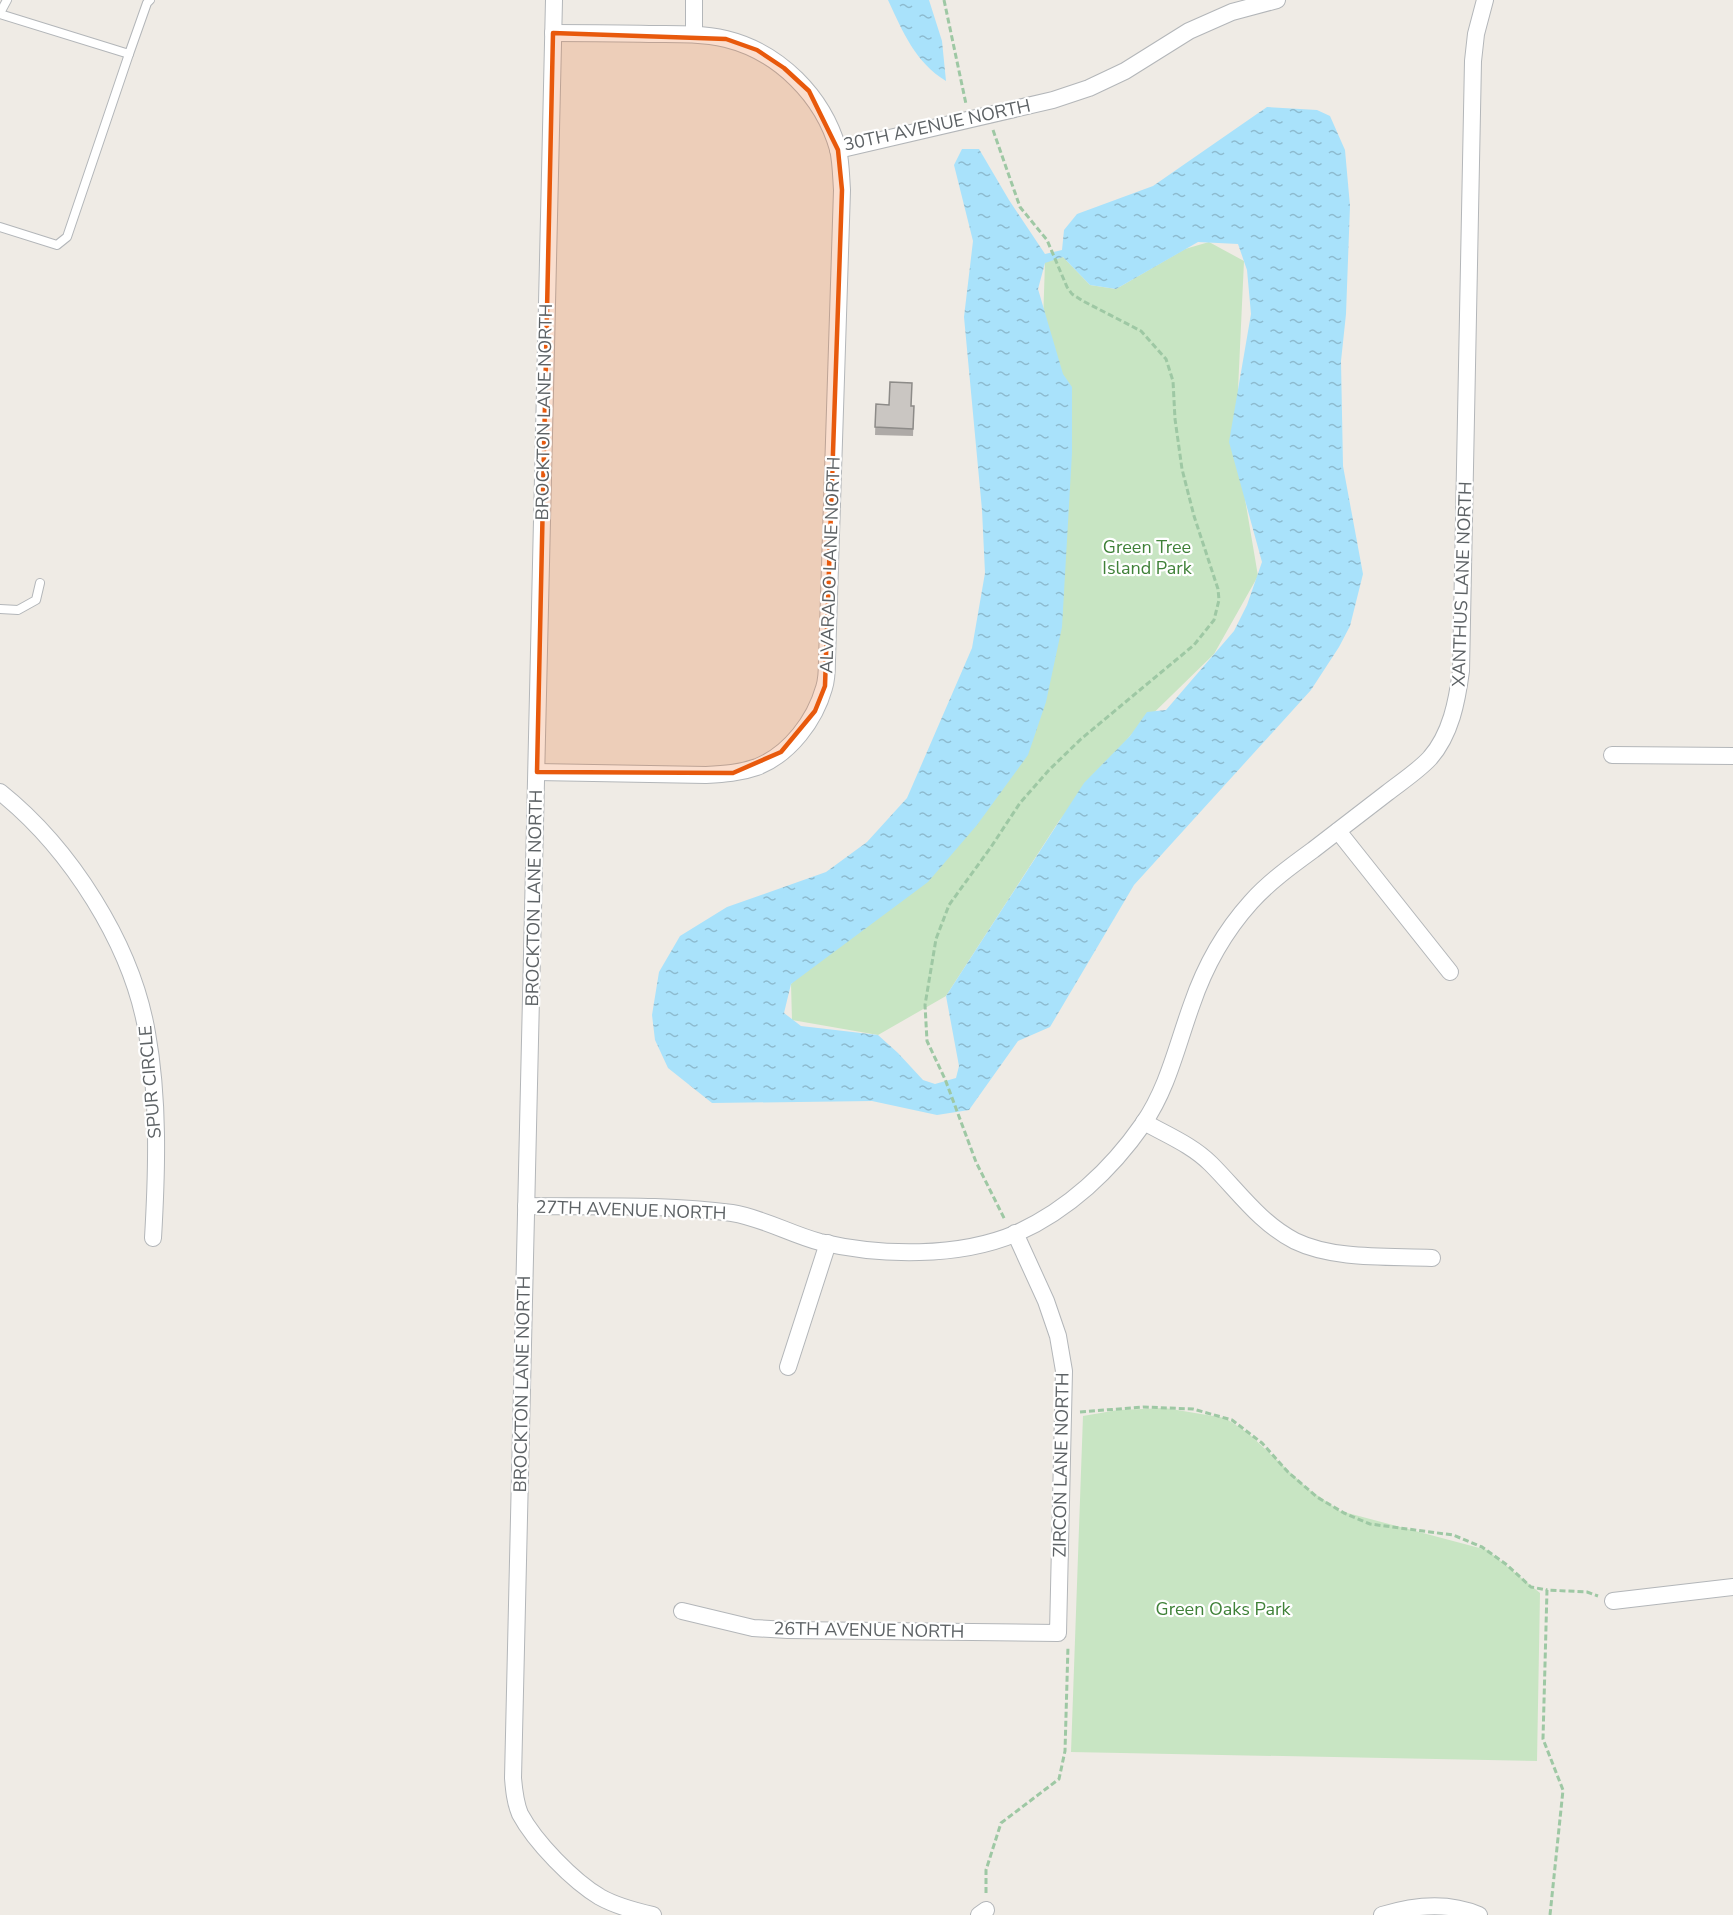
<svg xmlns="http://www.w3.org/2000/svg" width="1733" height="1915" font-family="'Nunito Sans',sans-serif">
<defs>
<pattern id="water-ripples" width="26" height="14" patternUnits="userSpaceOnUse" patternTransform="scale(1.5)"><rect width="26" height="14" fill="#a9e2fb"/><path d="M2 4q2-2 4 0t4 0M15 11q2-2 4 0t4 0" fill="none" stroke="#8dbbcf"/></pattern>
</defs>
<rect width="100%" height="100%" fill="#efebe5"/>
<g fill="#c8e5c3">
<polygon points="1209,242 1244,261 1238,390 1245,499 1258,576 1214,654 1130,736 1059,821 946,996 878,1035 792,1020 791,984 1042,713 1043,323 1045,262 1063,257 1090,285 1116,289 1185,249"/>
<polygon points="1165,1408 1225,1418 1248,1433 1308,1489 1340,1511 1487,1550 1540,1593 1537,1761 1071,1752 1083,1416 1118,1410"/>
</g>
<g fill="url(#water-ripples)" fill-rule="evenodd">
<path d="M888,0H929L942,41L946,81C915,62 903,32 888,0Z"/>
<path d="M1267,107L1317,110L1330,116L1345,150L1350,206L1346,314L1341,361L1343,466L1363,574L1350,626L1339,647L1311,690L1134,885L1050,1027L1018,1041L969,1110L937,1115L872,1101L712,1103L668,1068L655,1040L652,1015L659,972L680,936L727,907L826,872L867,842L907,798L972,648L985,573L982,510L964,317L973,241L954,165L962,149H979L1009,200L1045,254L1062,250L1064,230L1077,214L1153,186ZM1198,242L1238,244L1247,270L1251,314L1229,442L1262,562L1247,605L1234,631L1166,710L1147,712L1130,736L1084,783L946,996L959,1066L956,1078L935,1084L923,1080L898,1053L878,1035L801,1026L784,1013L791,984L928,882L977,825L1028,755L1046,702L1062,627L1072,453V387L1063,374L1038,289L1045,263L1063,257L1090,285L1116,289Z"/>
</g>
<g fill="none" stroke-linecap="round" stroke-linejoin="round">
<defs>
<g id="service">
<polyline points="0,13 7,0"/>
<polyline points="0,14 129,54 147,3 150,0"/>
<polyline points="0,227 57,245 67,237 129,54"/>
<polyline points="0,609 18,610 36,600 40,583"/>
</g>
<g id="minor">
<path d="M554,0L513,1778C514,1790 515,1802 520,1814C535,1842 573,1881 600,1897C616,1906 635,1911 653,1915"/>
<polyline points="694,34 694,0"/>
<polyline points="838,150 1053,100 1089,88 1125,71 1189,31 1232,12 1277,0"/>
<polyline points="1612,755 1733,756"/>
<path d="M537,772L706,775C724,774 740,773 757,767C790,754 815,720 824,688C827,679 827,669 827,660L842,190C841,176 841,162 838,149C823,96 779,52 726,39C701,33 674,34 649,34C617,33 585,33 553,33"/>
<path d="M0,792C70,848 132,944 147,1033C159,1099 157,1170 153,1238"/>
<polyline points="1338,831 1450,972"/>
<path d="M1144,1122C1167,1135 1192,1145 1211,1164C1238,1191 1260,1223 1295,1241C1334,1260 1390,1256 1432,1258"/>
<path d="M526,1206C594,1207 664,1204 732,1213C763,1218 790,1234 820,1242C880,1256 959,1258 1017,1233C1068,1210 1111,1170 1143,1124C1168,1088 1177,1045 1192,1004C1205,966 1224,932 1251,902C1269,882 1291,866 1313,850C1338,831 1362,812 1387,793C1401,782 1418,771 1430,758C1451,734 1457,701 1461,671L1473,61L1476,34L1485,0"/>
<polyline points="788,1367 828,1243"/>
<polyline points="1613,1601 1733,1587"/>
<polyline points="682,1611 753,1628 788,1630 1058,1633 1064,1371 1058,1336 1046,1301 1015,1233"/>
<polyline points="979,1915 986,1910"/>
<path d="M1382,1915C1414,1905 1447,1901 1479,1915"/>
</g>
</defs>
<use href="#service" stroke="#b3b6b9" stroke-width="10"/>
<use href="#minor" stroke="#b3b6b9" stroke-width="18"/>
<g stroke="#9ec8a4" stroke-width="3" stroke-dasharray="6 3" stroke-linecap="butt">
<polyline points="944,0 966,104"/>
<polyline points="993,130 1020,207 1047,240 1067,287 1072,294 1083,301 1141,331 1166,359 1173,381 1175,419 1182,469 1194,516 1218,589 1219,600 1214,620 1194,645 1081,739 1049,770 1020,803 991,847 949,905 936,939 925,1005 927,1041 945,1079 976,1162 1005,1220"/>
<polyline points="1080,1412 1143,1407 1193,1409 1232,1420 1262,1443 1288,1472 1317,1497 1344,1513 1370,1524 1453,1535 1482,1547 1507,1565 1531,1587 1547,1590"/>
<polyline points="986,1893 986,1870 1001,1823 1059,1779 1065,1751 1068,1646"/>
<polyline points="1550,1915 1563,1790 1543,1739 1547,1590 1587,1592 1598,1596"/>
</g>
<use href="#service" stroke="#fff" stroke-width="8"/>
<use href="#minor" stroke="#fff" stroke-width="16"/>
</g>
<polygon fill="#aeaaa7" points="876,404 914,406 913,436 875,435"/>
<polygon fill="#cac6c2" stroke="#8d8b88" stroke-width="1.5" points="890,382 912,383 911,406 914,406 913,429 875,427 876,404 889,405"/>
<path fill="#e8590c" fill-opacity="0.2" stroke="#e8590c" stroke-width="4.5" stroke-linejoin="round" d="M553,33L726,39L757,50L784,68L809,91L838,150L842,190L825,686L815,711L781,752L733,773L537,772Z"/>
<g text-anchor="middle" stroke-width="4.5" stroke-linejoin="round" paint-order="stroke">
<g font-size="18" fill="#5d6265" stroke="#fff">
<text transform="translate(937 125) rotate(-12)" y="6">30TH AVENUE NORTH</text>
<text transform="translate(544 412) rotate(-89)" y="6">BROCKTON LANE NORTH</text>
<text transform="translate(830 565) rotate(-88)" y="6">ALVARADO LANE NORTH</text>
<text transform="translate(1462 584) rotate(-88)" y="6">XANTHUS LANE NORTH</text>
<text transform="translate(534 898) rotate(-89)" y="6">BROCKTON LANE NORTH</text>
<text transform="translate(150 1082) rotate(-95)" y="6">SPUR CIRCLE</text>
<text transform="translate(631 1210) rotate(2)" y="6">27TH AVENUE NORTH</text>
<text transform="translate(522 1384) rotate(-89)" y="6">BROCKTON LANE NORTH</text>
<text transform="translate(1061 1465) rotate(-89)" y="6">ZIRCON LANE NORTH</text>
<text transform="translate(869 1630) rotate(1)" y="6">26TH AVENUE NORTH</text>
</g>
<g font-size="18" fill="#3f8138" stroke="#fff">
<text x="1147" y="553">Green Tree<tspan x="1147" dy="21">Island Park</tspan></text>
<text x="1223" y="1615">Green Oaks Park</text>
</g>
</g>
</svg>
